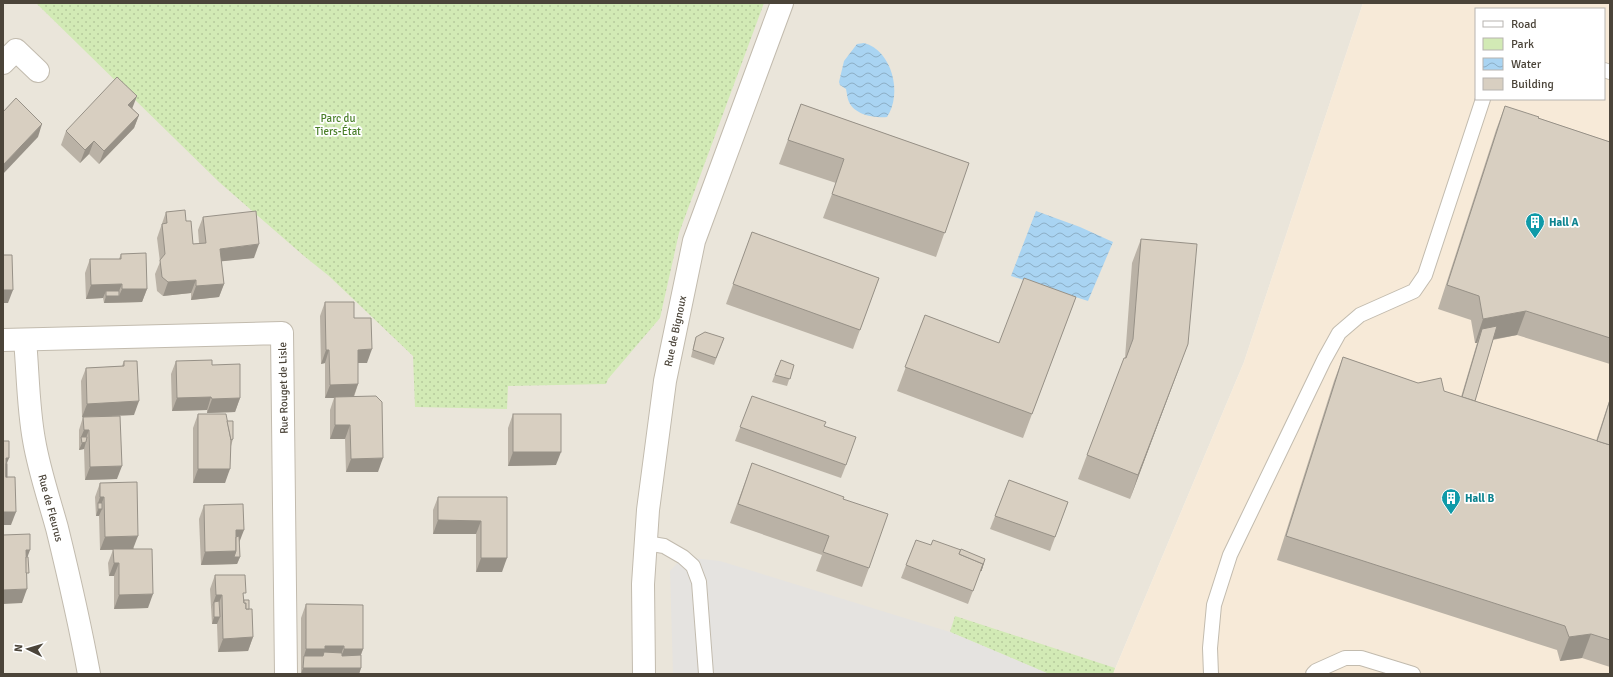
<svg xmlns="http://www.w3.org/2000/svg" width="1613" height="677" font-family="Signika,sans-serif">
<defs>
<pattern id="green-dots" width="8" height="8" patternUnits="userSpaceOnUse"><rect width="8" height="8" fill="#d2eab5"/><path d="M2 2h.1M6 6h.1" fill="none" stroke="#b6ca9c" stroke-width="1.8" stroke-linecap="round"/></pattern>
<pattern id="water-waves" width="16" height="10" patternUnits="userSpaceOnUse"><rect width="16" height="10" fill="#a9d4f2"/><path d="M0 5q4-4 8 0t8 0" fill="none" stroke="#8caec5"/></pattern>
</defs>
<rect width="100%" height="100%" fill="#f6f3ec"/>
<polygon fill="#eae5da" points="3,3 1363,3 1244,362 1113,674 3,674"/>
<path fill="#f7ead8" fill-rule="evenodd" d="M1363,3H1610V674H1113L1244,362ZM1476,9H1604V99H1476Z"/>
<g fill="url(#green-dots)">
<polygon points="36,3 764,3 679,233 660,318 608,379 606,384 508,386 507,409 415,407 413,356 329,276 304,256 219,182"/>
<polygon points="955,616 1115,668 1113,674 1049,674 950,632"/>
</g>
<polygon fill="#e5e3e0" points="683,557 720,561 950,632 1049,674 673,674 670,571"/>
<g fill="url(#water-waves)">
<path d="M864,43C892,50 903,94 887,117C874,118 855,115 849,102C847,98 847,93 846,89L840,85L839,82L844,61L857,44Z"/>
<polygon points="1036,211 1080,227 1113,242 1088,301 1011,276"/>
</g>
<g fill="none" stroke-linecap="round" stroke-linejoin="round">
<defs>
<g id="service">
<polyline points="1604,70 1610,72"/>
<polyline points="646,543 664,546 683,557 693,566 699,582 706,674"/>
<polyline points="1211,674 1210,648 1214,605 1230,555 1324,360 1339,333 1360,315 1414,291 1425,275 1483,99"/>
<polyline points="1313,674 1316,671 1345,658 1361,658 1413,674"/>
</g>
<g id="minor">
<polyline points="3,63 16,50 38,71"/>
<polyline points="3,340 282,333 286,674"/>
<path d="M25,340C28,373 28,407 34,440C39,470 49,499 57,528C69,577 80,625 89,674"/>
</g>
<polyline id="tertiary" points="644,674 643,584 648,510 665,381 694,241 782,3"/>
</defs>
<use href="#service" stroke="#c2bbae" stroke-width="16"/>
<use href="#minor" stroke="#c2bbae" stroke-width="24"/>
<use href="#tertiary" stroke="#c2bbae" stroke-width="24"/>
<use href="#service" stroke="#fff" stroke-width="14"/>
<use href="#minor" stroke="#fff" stroke-width="22"/>
<use href="#tertiary" stroke="#fff" stroke-width="22"/>
</g>
<g fill="#bab2a6">
<polygon points="801,104 969,163 936,257 823,218 836,183 779,164"/>
<polygon points="1505,106 1538,118 1610,142 1610,364 1517,335 1493,340 1475,401 1596,441 1610,398 1610,667 1582,658 1560,661 1557,650 1277,560 1334,381 1343,357 1418,383 1461,397 1477,343 1475,343 1471,320 1438,309 1496,130"/>
<polygon points="132,108 139,115 134,128 99,164 89,154 80,163 61,145 66,131"/>
<polygon points="166,212 186,221 193,244 199,243 198,230 203,217 254,258 221,261 224,284 219,297 191,300 191,293 163,296 157,291 155,274 160,262 157,238"/>
<polygon points="752,232 879,278 853,349 726,304"/>
<polygon points="1141,239 1179,368 1130,499 1078,479 1087,455 1125,358 1132,263"/>
<polygon points="121,254 147,289 142,302 104,303 103,298 86,299 85,273 90,259 119,259"/>
<polygon points="1076,297 1023,438 897,391 925,315 999,343"/>
<polygon points="325,302 354,318 367,363 358,363 358,384 354,397 378,472 346,472 345,439 330,439 330,410 334,398 325,398 325,363 321,364 320,316"/>
<polygon points="696,337 724,338 714,365 691,357 694,344"/>
<polygon points="781,360 794,365 787,386 772,382"/>
<polygon points="124,361 134,415 112,416 117,479 85,480 84,449 79,450 79,430 83,417 82,417 81,381 86,368 122,366"/>
<polygon points="176,361 212,365 240,398 235,412 207,413 207,410 172,411 171,374"/>
<polygon points="752,396 824,426 846,465 841,478 735,441"/>
<polygon points="198,414 227,421 233,439 231,446 225,483 193,483 193,428"/>
<polygon points="513,414 556,465 508,466 508,428"/>
<polygon points="752,463 869,568 862,587 816,571 822,555 730,523"/>
<polygon points="1009,480 1068,502 1050,551 990,529"/>
<polygon points="100,483 134,549 148,608 114,609 114,576 109,576 108,563 113,550 100,550 99,516 96,516 95,497"/>
<polygon points="438,497 507,497 502,572 476,572 476,534 433,534 433,510"/>
<polygon points="204,505 239,542 240,557 237,564 201,565 199,519"/>
<polygon points="931,545 961,550 985,559 968,604 901,578 906,565"/>
<polygon points="215,575 244,599 244,600 249,609 253,637 248,651 218,652 217,624 212,624 210,589"/>
<polygon points="306,604 363,649 361,655 361,668 359,674 301,674 301,618"/>
</g>
<g fill="#979187">
<polygon points="137,96 132,109 128,105"/>
<polygon points="139,115 134,128 99,164 104,151"/>
<polygon points="42,124 38,137 3,174 3,165"/>
<polygon points="94,141 89,154 80,163 85,150"/>
<polygon points="259,244 254,258 215,262 220,249"/>
<polygon points="196,280 191,293 163,296 168,282"/>
<polygon points="122,284 117,296 119,296 122,289 147,289 142,302 104,303 106,296 106,291 103,298 86,299 91,285"/>
<polygon points="224,284 219,297 191,300 196,286"/>
<polygon points="3,290 13,290 8,303 3,303"/>
<polygon points="1526,311 1517,335 1478,342 1482,329 1477,343 1475,343 1483,319"/>
<polygon points="1188,344 1179,368 1130,499 1138,475"/>
<polygon points="372,349 367,363 353,363 358,350"/>
<polygon points="326,350 329,350 325,363 321,364"/>
<polygon points="358,384 353,398 335,397 334,398 325,398 330,385"/>
<polygon points="211,397 207,410 172,411 177,398"/>
<polygon points="240,398 235,412 207,413 212,399"/>
<polygon points="139,401 134,415 82,417 87,404"/>
<polygon points="335,425 350,425 345,439 330,439"/>
<polygon points="84,430 89,430 84,443 86,442 84,449 79,450 82,443 81,437"/>
<polygon points="513,452 561,452 556,465 508,466"/>
<polygon points="6,458 9,458 4,471"/>
<polygon points="383,458 378,472 346,472 351,459"/>
<polygon points="122,466 117,479 85,480 90,467"/>
<polygon points="198,469 230,469 225,483 193,483"/>
<polygon points="100,497 104,497 100,509 102,509 99,516 96,516 98,509 98,503"/>
<polygon points="3,512 16,512 11,525 3,525"/>
<polygon points="438,520 481,521 476,534 433,534"/>
<polygon points="236,530 244,530 239,543 233,543"/>
<polygon points="138,536 133,549 100,550 105,537"/>
<polygon points="26,550 30,550 25,564"/>
<polygon points="236,551 240,557 237,564 201,565 205,552"/>
<polygon points="481,558 507,558 502,572 476,572"/>
<polygon points="114,563 119,563 114,576 109,576"/>
<polygon points="27,589 22,603 3,604 3,590"/>
<polygon points="153,594 148,608 114,609 119,595"/>
<polygon points="216,595 222,595 217,608 214,602 211,609"/>
<polygon points="214,617 220,617 217,624 212,624"/>
<polygon points="1591,634 1582,658 1560,661 1569,637"/>
<polygon points="253,637 248,651 218,652 223,639"/>
<polygon points="325,646 344,646 339,660 304,656 306,649"/>
<polygon points="344,649 363,649 358,662 339,663"/>
<polygon points="303,668 361,668 359,674 301,674"/>
</g>
<g fill="#d8cfc1" stroke="#979187">
<polygon points="117,77 137,96 128,105 139,115 104,151 94,141 85,150 66,131"/>
<polygon points="16,98 42,124 3,165 3,112"/>
<polygon points="801,104 969,163 945,233 832,194 844,159 788,140"/>
<polygon points="1505,106 1539,117 1538,118 1610,142 1610,338 1526,311 1483,319 1479,296 1447,285"/>
<polygon points="185,210 186,221 191,221 193,244 206,243 203,217 256,211 259,244 220,249 224,284 196,286 196,280 168,282 162,277 160,260 165,254 162,224 167,223 166,212"/>
<polygon points="752,232 879,278 860,330 733,284"/>
<polygon points="1141,239 1197,244 1188,344 1138,475 1087,455 1124,358 1126,358 1133,339"/>
<polygon points="146,253 147,289 122,289 122,284 91,285 90,259 121,259 121,254"/>
<polygon points="3,255 12,255 13,290 3,290"/>
<polygon points="1024,278 1076,297 1032,414 905,367 925,315 999,343"/>
<rect x="106" y="291" width="13" height="5"/>
<polygon points="325,302 354,302 354,318 371,318 372,349 358,350 358,384 330,385 329,350 326,350"/>
<polygon points="1497,326 1475,401 1462,397 1482,329"/>
<polygon points="705,332 724,338 716,358 693,350 696,337"/>
<polygon points="1343,357 1418,383 1441,378 1444,391 1610,445 1610,640 1591,634 1569,637 1565,626 1286,536"/>
<polygon points="212,360 212,365 240,364 240,398 212,399 211,397 177,398 176,361"/>
<polygon points="781,360 794,365 790,379 775,375"/>
<polygon points="124,361 137,361 139,401 87,404 86,368 124,366"/>
<polygon points="376,396 382,402 383,458 351,459 350,425 335,425 335,397"/>
<polygon points="752,396 826,422 824,426 856,437 846,465 740,427"/>
<polygon points="1610,400 1610,445 1597,441"/>
<polygon points="198,414 226,414 231,440 230,469 198,469"/>
<rect x="513" y="414" width="48" height="38"/>
<polygon points="120,416 122,466 90,467 89,430 84,430 83,417"/>
<polygon points="227,421 233,421 233,439 231,440"/>
<polygon points="81,437 87,437 86,442 82,443"/>
<polygon points="3,441 9,441 9,458 6,458 6,477 15,477 16,512 3,512"/>
<polygon points="752,463 844,497 843,499 888,514 869,568 823,552 829,536 738,504"/>
<rect x="6" y="464" width="1" height="13"/>
<polygon points="1009,480 1068,502 1055,537 995,516"/>
<polygon points="137,482 138,536 105,537 104,497 100,497 100,483"/>
<polygon points="438,497 507,497 507,558 481,558 481,521 438,520"/>
<rect x="98" y="503" width="4" height="6"/>
<polygon points="243,504 244,530 236,530 236,551 205,552 204,505"/>
<polygon points="30,534 30,550 26,550 27,589 3,590 3,535"/>
<polygon points="239,536 240,557 234,557 236,551 236,537"/>
<polygon points="916,540 931,545 933,540 961,550 959,554 983,564 973,591 906,565"/>
<polygon points="113,549 152,549 153,594 119,595 119,563 114,563"/>
<polygon points="961,549 985,559 981,571 983,564 959,554"/>
<polygon points="26,557 28,557 29,573 26,573"/>
<polygon points="215,575 245,575 246,593 243,593 244,603 246,603 246,609 252,609 253,637 223,639 222,595 216,595"/>
<polygon points="244,600 249,600 249,609 246,609 246,603 244,603"/>
<polygon points="219,601 220,617 214,617 214,602"/>
<polygon points="306,604 363,605 363,649 344,649 344,646 325,646 325,649 306,649"/>
<polygon points="324,652 342,653 342,656 361,655 361,668 303,668 304,656 323,656"/>
</g>
<defs>
<symbol id="building-pin" viewBox="-11 -11 22 30"><path d="M0 17L-7.5 6A9.5 9.5 0 1 1 7.5 6Z" fill="#0f9aa8" stroke="#fff"/><path d="M-4-6H4V6H1V3H-1V6H-4ZM-2.5-4.3h1.7v1.8h-1.7ZM.8-4.3h1.7v1.8H.8ZM-2.5-1h1.7V.8h-1.7ZM.8-1h1.7V.8H.8Z" fill="#fff"/></symbol>
</defs>
<g fill-rule="evenodd">
<use href="#building-pin" x="1524" y="211" width="22" height="30"/>
<use href="#building-pin" x="1440" y="487" width="22" height="30"/>
</g>
<g text-anchor="middle" stroke-width="3.5" stroke-linejoin="round" paint-order="stroke">
<g font-size="11" fill="#4a7f2a" stroke="#fff">
<text x="338" y="122">Parc du<tspan x="338" dy="13">Tiers-État</tspan></text>
</g>
<g font-size="11" font-weight="bold" fill="#0d838f" stroke="#fff" text-anchor="start">
<text x="1549" y="226">Hall A</text>
<text x="1465" y="502">Hall B</text>
</g>
<g font-size="11" fill="#4b4439" stroke="#fff">
<text transform="translate(675 331) rotate(-78)" y="4">Rue de Bignoux</text>
<text transform="translate(283 388) rotate(-91)" y="4">Rue Rouget de Lisle</text>
<text transform="translate(51 508) rotate(75)" y="4">Rue de Fleurus</text>
</g>
</g>
<rect width="1613" height="677" fill="none" stroke="#4b4439" stroke-width="8"/>
<rect x="1475" y="8" width="130" height="92" fill="#ffffff" stroke="#b7b4b0"/>
<rect x="1483" y="21" width="20" height="6" fill="#ffffff" stroke="#b7b4b0"/>
<text x="1511" y="28" font-size="12" fill="#4b4439">Road</text>
<rect x="1483" y="38" width="20" height="12" fill="#d2eab5" stroke="#b7b4b0"/>
<text x="1511" y="48" font-size="12" fill="#4b4439">Park</text>
<rect x="1483" y="58" width="20" height="12" fill="url(#water-waves)" stroke="#b7b4b0"/>
<text x="1511" y="68" font-size="12" fill="#4b4439">Water</text>
<rect x="1483" y="78" width="20" height="12" fill="#d8cfc1" stroke="#b7b4b0"/>
<text x="1511" y="88" font-size="12" fill="#4b4439">Building</text>
<g transform="translate(28 649) rotate(275)" stroke="#ffffff" stroke-width="3" paint-order="stroke">
<path d="M0-3L7 15L0 10L-7 15Z" fill="#4b4439"/>
<text y="-6" font-size="11" font-weight="bold" text-anchor="middle" fill="#4b4439">N</text>
</g>
</svg>
